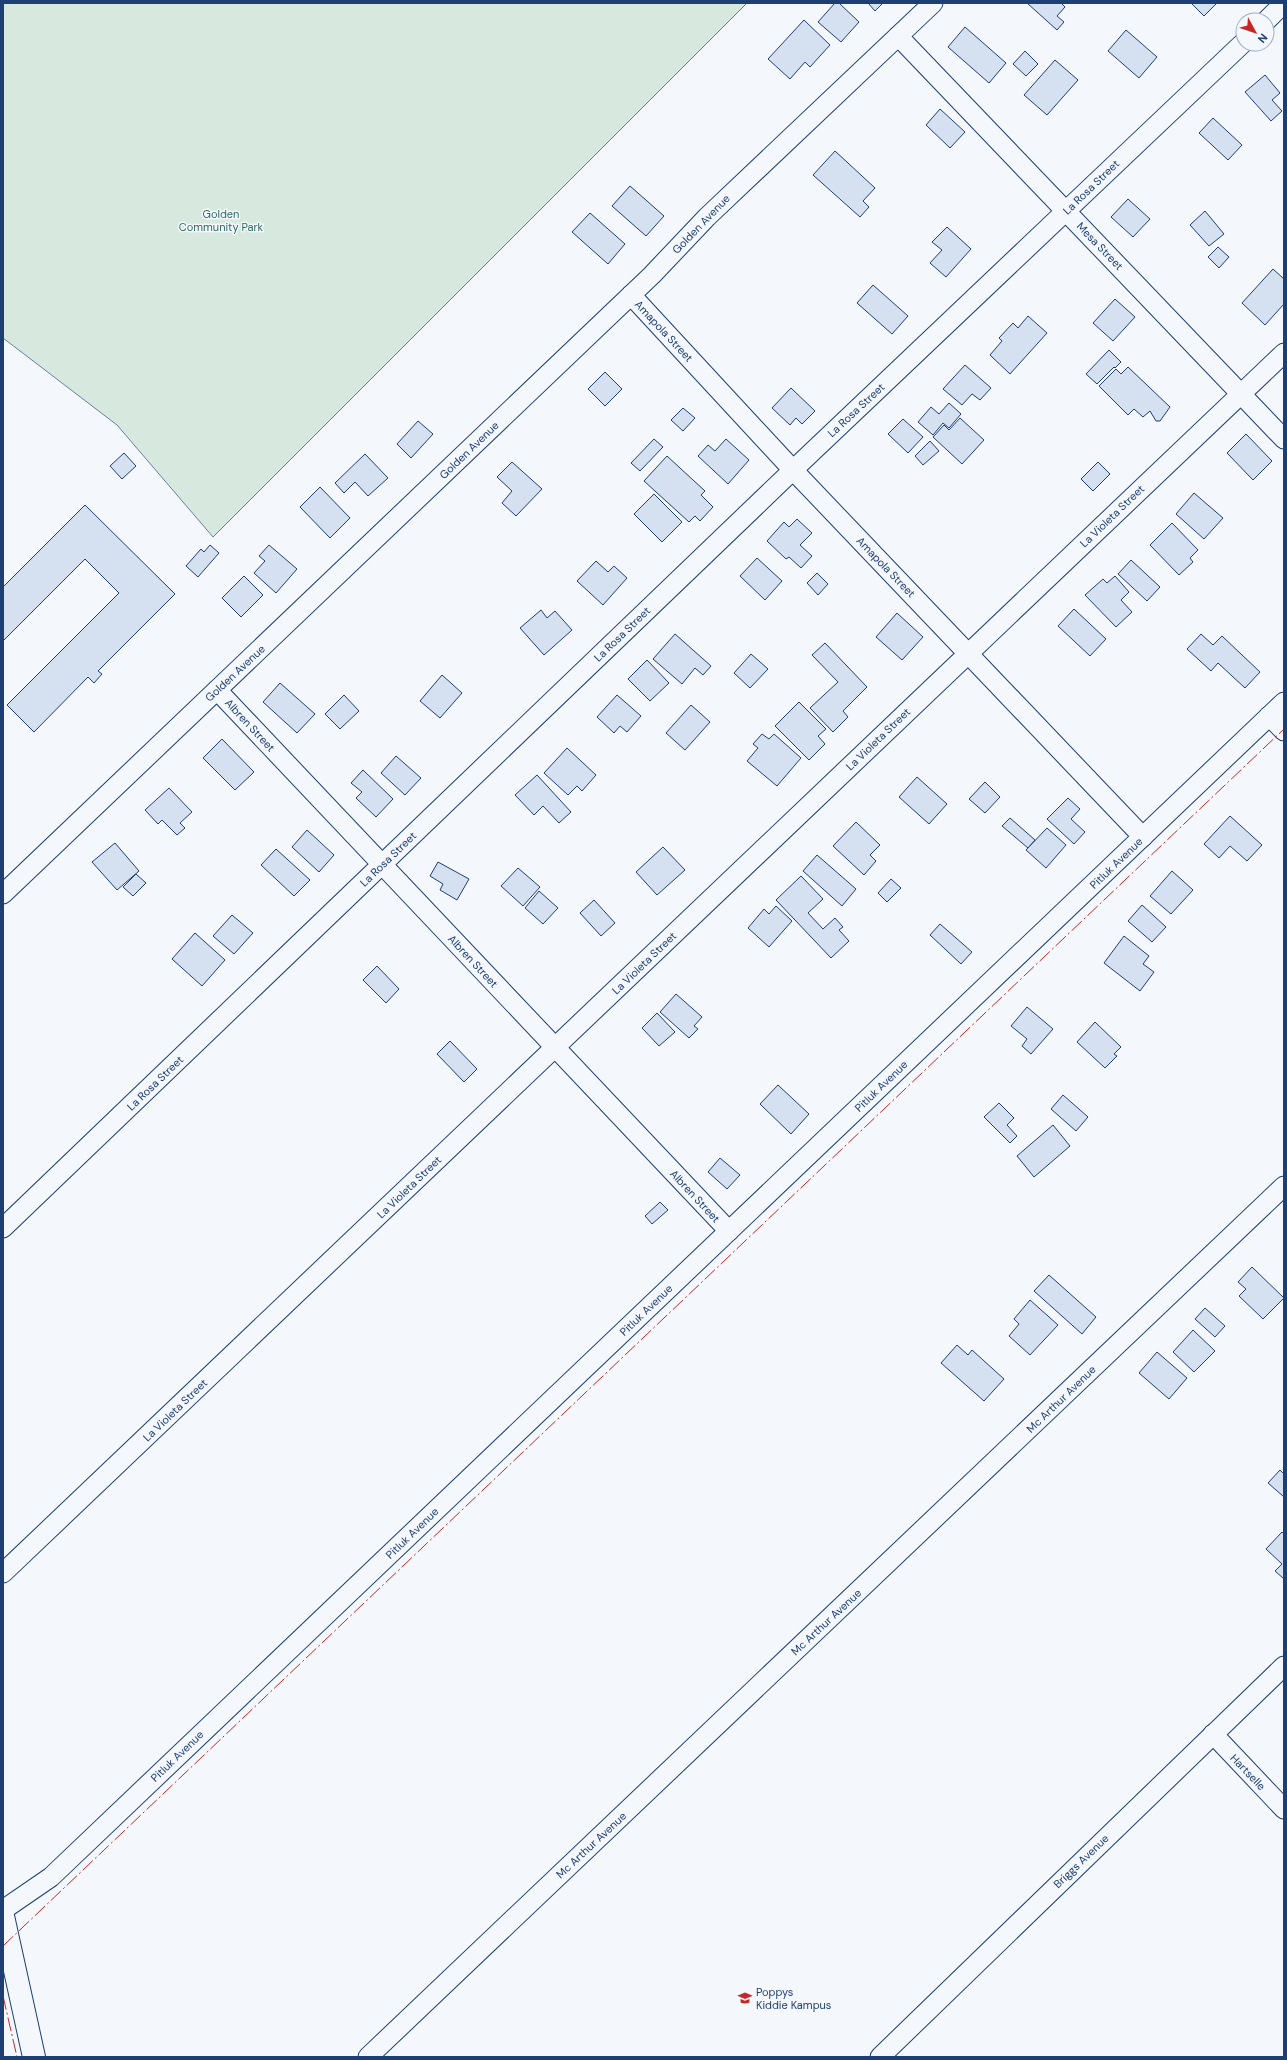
<svg xmlns="http://www.w3.org/2000/svg" width="1287" height="2060" font-family="'DM Sans',sans-serif">
<rect width="100%" height="100%" fill="#f4f7fb"/>
<polygon fill="#d7e8df" stroke="#687fa3" points="3,3 747,3 213,537 117,425 3,338"/>
<g fill="#d5e0f0" stroke="#1d3f73">
<polygon points="835,3 839,3 859,22 841,42 818,22"/>
<polygon points="868,3 883,3 875,11"/>
<polygon points="1027,3 1061,3 1065,7 1057,16 1064,22 1057,30"/>
<polygon points="1191,3 1217,3 1204,16"/>
<polygon points="804,20 830,45 810,67 805,62 790,79 768,59"/>
<polygon points="965,27 1006,63 989,83 948,47"/>
<polygon points="1126,30 1157,57 1139,78 1108,51"/>
<polygon points="1025,51 1038,64 1026,76 1013,64"/>
<polygon points="1055,60 1078,80 1047,115 1024,95"/>
<polygon points="1265,75 1280,93 1272,100 1282,111 1271,121 1245,92"/>
<polygon points="940,109 965,132 950,148 926,125"/>
<polygon points="1213,118 1242,145 1228,160 1199,133"/>
<polygon points="835,151 875,188 863,201 869,207 860,217 813,175"/>
<polygon points="630,186 664,216 646,236 612,206"/>
<polygon points="1128,199 1150,219 1133,237 1111,217"/>
<polygon points="1205,211 1224,234 1209,246 1190,225"/>
<polygon points="590,213 625,244 608,264 572,232"/>
<polygon points="947,227 971,249 946,277 930,263 942,250 932,242"/>
<polygon points="1218,247 1229,257 1219,268 1208,257"/>
<polygon points="1273,269 1284,279 1284,304 1265,325 1242,303"/>
<polygon points="873,285 908,316 892,334 857,303"/>
<polygon points="1115,299 1135,317 1113,341 1093,323"/>
<polygon points="1028,316 1047,333 1010,374 990,355 1002,341 999,338 1013,323 1018,328"/>
<polygon points="1109,350 1121,362 1115,368 1114,367 1097,384 1086,374"/>
<polygon points="965,365 991,388 980,400 972,394 962,405 943,389"/>
<polygon points="1128,367 1170,407 1160,421 1156,421 1150,411 1143,417 1134,409 1128,415 1099,386 1116,369 1121,374"/>
<polygon points="605,372 622,389 605,406 588,389"/>
<polygon points="791,388 815,411 802,424 796,418 790,425 772,408"/>
<polygon points="949,403 961,414 949,428 943,423 933,435 918,422 931,407 939,414"/>
<polygon points="683,408 695,418 683,431 671,420"/>
<polygon points="960,418 984,440 962,464 933,437 944,425 949,430"/>
<polygon points="903,419 923,437 908,453 888,434"/>
<polygon points="418,421 433,434 411,458 397,444"/>
<polygon points="1246,434 1272,461 1253,480 1227,453"/>
<polygon points="654,439 663,447 640,471 631,463"/>
<polygon points="726,439 749,460 728,484 698,456 708,445 715,451"/>
<polygon points="930,441 939,451 923,465 915,456"/>
<polygon points="124,453 136,466 122,479 110,466"/>
<polygon points="365,454 388,478 368,496 355,482 344,493 335,483"/>
<polygon points="667,456 705,491 701,495 713,507 700,521 695,516 689,522 644,481"/>
<polygon points="512,462 542,489 516,516 502,503 512,491 497,477"/>
<polygon points="1098,462 1110,474 1093,491 1081,479"/>
<polygon points="320,487 350,518 330,538 300,507"/>
<polygon points="1194,493 1223,518 1204,539 1176,514"/>
<polygon points="654,494 682,522 662,542 634,514"/>
<polygon points="85,505 175,594 98,671 102,674 94,683 88,677 34,732 7,705 119,593 85,559 3,641 3,587"/>
<polygon points="797,519 812,533 800,545 812,556 801,568 789,557 786,559 767,541 784,522 789,527"/>
<polygon points="1172,523 1198,550 1190,558 1193,562 1179,575 1150,545"/>
<polygon points="210,545 219,553 198,577 186,566 201,549 204,552"/>
<polygon points="269,545 297,569 276,593 254,573 265,561 259,556"/>
<polygon points="757,558 782,581 765,600 740,576"/>
<polygon points="1131,560 1160,587 1147,601 1118,574"/>
<polygon points="596,561 608,572 614,566 627,578 603,605 577,581"/>
<polygon points="817,573 828,584 818,595 807,583"/>
<polygon points="244,576 263,595 241,617 222,598"/>
<polygon points="1115,576 1129,592 1121,600 1132,612 1116,627 1085,595 1103,579 1107,583"/>
<polygon points="1074,609 1106,639 1090,656 1058,626"/>
<polygon points="541,610 547,618 555,611 572,630 544,655 520,628"/>
<polygon points="897,613 923,637 902,660 876,637"/>
<polygon points="675,634 711,666 703,675 695,668 682,684 653,659"/>
<polygon points="1201,634 1213,645 1222,636 1260,672 1245,688 1218,663 1211,671 1187,649"/>
<polygon points="825,643 867,687 843,711 848,717 833,732 810,708 838,682 812,655"/>
<polygon points="751,654 768,669 750,688 734,673"/>
<polygon points="647,660 669,683 650,701 628,679"/>
<polygon points="442,675 462,693 440,718 420,701"/>
<polygon points="280,683 315,714 297,733 263,702"/>
<polygon points="344,695 359,711 340,729 325,714"/>
<polygon points="617,695 641,716 627,732 620,726 614,733 597,717"/>
<polygon points="799,702 826,729 818,736 825,744 809,760 775,726"/>
<polygon points="691,705 710,722 685,750 666,733"/>
<polygon points="762,734 769,739 774,734 801,758 777,786 747,761 758,748 753,744"/>
<polygon points="222,739 254,772 235,790 203,758"/>
<polygon points="567,748 596,775 582,791 577,786 568,795 544,773"/>
<polygon points="396,756 421,778 405,795 381,773"/>
<polygon points="363,770 393,799 376,817 356,798 362,792 351,783"/>
<polygon points="537,775 571,812 559,823 543,806 534,815 515,795"/>
<polygon points="917,777 947,804 929,824 899,797"/>
<polygon points="985,782 1000,797 985,813 969,799"/>
<polygon points="169,788 192,812 180,823 185,828 177,835 162,820 158,824 145,810"/>
<polygon points="1068,798 1080,809 1071,819 1085,832 1074,844 1047,819"/>
<polygon points="1230,816 1262,845 1247,861 1230,846 1219,858 1204,844"/>
<polygon points="1010,818 1035,840 1028,848 1002,826"/>
<polygon points="856,822 880,845 870,855 876,861 864,875 833,846"/>
<polygon points="1047,828 1066,845 1046,868 1026,850"/>
<polygon points="307,830 334,855 319,872 292,847"/>
<polygon points="115,843 139,871 117,890 92,862"/>
<polygon points="663,847 685,870 657,895 636,872"/>
<polygon points="276,849 310,880 294,896 261,865"/>
<polygon points="817,855 856,889 842,906 803,871"/>
<polygon points="438,862 469,879 457,900 440,890 443,884 430,876"/>
<polygon points="518,868 540,887 523,906 501,886"/>
<polygon points="1172,871 1193,890 1171,914 1150,896"/>
<polygon points="136,874 146,883 133,896 123,887"/>
<polygon points="801,876 823,899 808,913 823,929 835,918 843,927 839,930 849,941 831,958 776,900"/>
<polygon points="891,879 901,888 887,902 878,893"/>
<polygon points="539,891 558,908 543,924 525,908"/>
<polygon points="594,900 615,923 601,936 580,913"/>
<polygon points="1142,905 1166,927 1152,942 1128,921"/>
<polygon points="776,906 792,921 769,947 748,928 764,909 769,914"/>
<polygon points="232,915 253,933 234,954 213,936"/>
<polygon points="940,924 972,952 961,964 930,935"/>
<polygon points="195,933 225,960 202,986 172,959"/>
<polygon points="1124,936 1149,956 1143,964 1154,972 1140,991 1104,963"/>
<polygon points="377,966 399,989 386,1003 363,980"/>
<polygon points="676,994 702,1017 694,1026 698,1029 689,1038 660,1012"/>
<polygon points="1027,1007 1053,1029 1031,1054 1022,1046 1027,1039 1011,1026"/>
<polygon points="657,1013 675,1032 659,1046 642,1028"/>
<polygon points="1095,1022 1121,1047 1114,1054 1117,1056 1105,1068 1077,1042"/>
<polygon points="450,1041 477,1069 464,1082 437,1054"/>
<polygon points="778,1085 809,1114 791,1134 760,1104"/>
<polygon points="1063,1095 1088,1117 1076,1131 1051,1109"/>
<polygon points="999,1103 1014,1118 1007,1125 1017,1136 1010,1143 984,1117"/>
<polygon points="1053,1125 1070,1146 1034,1177 1017,1156"/>
<polygon points="720,1158 740,1175 727,1189 708,1172"/>
<polygon points="660,1202 668,1210 652,1224 645,1216"/>
<polygon points="1252,1267 1284,1298 1263,1319 1239,1296 1246,1289 1238,1282"/>
<polygon points="1049,1275 1096,1317 1082,1334 1034,1291"/>
<polygon points="1030,1300 1058,1325 1030,1355 1009,1336 1019,1324 1014,1319"/>
<polygon points="1205,1308 1225,1326 1215,1337 1195,1319"/>
<polygon points="1193,1330 1215,1351 1194,1372 1173,1352"/>
<polygon points="957,1345 968,1355 972,1350 1004,1379 984,1401 941,1363"/>
<polygon points="1157,1352 1187,1378 1169,1399 1139,1373"/>
<polygon points="1280,1470 1284,1474 1284,1497 1268,1483"/>
<polygon points="1282,1532 1284,1534 1284,1579 1275,1571 1282,1564 1266,1549"/>
</g>
<g fill="none" stroke-linecap="round" stroke-linejoin="round">
<defs>
<g id="minor">
<polyline points="1267,20 1284,3"/>
<polyline points="898,36 1284,439"/>
<polyline points="631,295 793,470 1143,837"/>
<polyline points="217,690 729,1231"/>
<polyline points="1269,716 1284,731"/>
<polyline points="3,894 652,275 707,217 933,3"/>
<polyline points="3,1228 793,470 1243,43"/>
<polyline points="3,1573 1284,353"/>
<polyline points="1213,1734 1284,1809"/>
<polyline points="3,1910 51,1877 1284,702"/>
<polyline points="368,2057 1284,1186"/>
<polyline points="880,2057 1284,1666"/>
</g>
<polyline id="major" points="3,1916 34,2057"/>
</defs>
<use href="#minor" stroke="#1d3f73" stroke-width="21"/>
<use href="#major" stroke="#1d3f73" stroke-width="24"/>
<use href="#minor" stroke="#f4f7fb" stroke-width="19"/>
<use href="#major" stroke="#f4f7fb" stroke-width="22"/>
<g stroke="#c62828" stroke-width="1" stroke-dasharray="14 3 2 3" stroke-linecap="butt">
<polyline points="3,1946 1284,729"/>
<polyline points="3,1996 17,2057"/>
</g>
</g>
<defs>
<symbol id="school-bare" viewBox="-9 -9 18 18"><path d="M0-5L7-2L0 1L-7-2ZM-4 1L0 2.5L4 1V4Q0 6-4 4Z" fill="#c62828" stroke="#f4f7fb" stroke-width="2.5" paint-order="stroke"/></symbol>
</defs>
<g fill-rule="evenodd">
<use href="#school-bare" x="735" y="1988" width="20" height="20"/>
</g>
<g text-anchor="middle" stroke-width="3" stroke-linejoin="round" paint-order="stroke">
<g font-size="11" fill="#1d3f73" stroke="#f4f7fb">
<text transform="translate(1091 187) rotate(-44)" y="4">La Rosa Street</text>
<text transform="translate(701 224) rotate(-46)" y="4">Golden Avenue</text>
<text transform="translate(1100 246) rotate(46)" y="4">Mesa Street</text>
<text transform="translate(664 331) rotate(47)" y="4">Amapola Street</text>
<text transform="translate(856 410) rotate(-43)" y="4">La Rosa Street</text>
<text transform="translate(469 450) rotate(-44)" y="4">Golden Avenue</text>
<text transform="translate(1112 516) rotate(-44)" y="4">La Violeta Street</text>
<text transform="translate(886 567) rotate(46)" y="4">Amapola Street</text>
<text transform="translate(622 634) rotate(-44)" y="4">La Rosa Street</text>
<text transform="translate(235 673) rotate(-43)" y="4">Golden Avenue</text>
<text transform="translate(250 725) rotate(47)" y="4">Albren Street</text>
<text transform="translate(878 739) rotate(-44)" y="4">La Violeta Street</text>
<text transform="translate(388 859) rotate(-44)" y="4">La Rosa Street</text>
<text transform="translate(1116 863) rotate(-44)" y="4">Pitluk Avenue</text>
<text transform="translate(473 961) rotate(47)" y="4">Albren Street</text>
<text transform="translate(644 963) rotate(-44)" y="4">La Violeta Street</text>
<text transform="translate(155 1083) rotate(-44)" y="4">La Rosa Street</text>
<text transform="translate(881 1086) rotate(-44)" y="4">Pitluk Avenue</text>
<text transform="translate(409 1187) rotate(-44)" y="4">La Violeta Street</text>
<text transform="translate(695 1196) rotate(47)" y="4">Albren Street</text>
<text transform="translate(646 1310) rotate(-44)" y="4">Pitluk Avenue</text>
<text transform="translate(1061 1399) rotate(-44)" y="4">Mc Arthur Avenue</text>
<text transform="translate(175 1410) rotate(-44)" y="4">La Violeta Street</text>
<text transform="translate(412 1533) rotate(-44)" y="4">Pitluk Avenue</text>
<text transform="translate(826 1622) rotate(-43)" y="4">Mc Arthur Avenue</text>
<text transform="translate(177 1756) rotate(-44)" y="4">Pitluk Avenue</text>
<text transform="translate(1248 1772) rotate(46)" y="4">Hartselle</text>
<text transform="translate(591 1845) rotate(-43)" y="4">Mc Arthur Avenue</text>
<text transform="translate(1081 1861) rotate(-44)" y="4">Briggs Avenue</text>
</g>
<g font-size="11" fill="#2c6c60" stroke="#f4f7fb">
<text x="221" y="218">Golden<tspan x="221" dy="13">Community Park</tspan></text>
</g>
<g font-size="11" fill="#1d3f73" stroke="#f4f7fb" text-anchor="start">
<text x="756" y="1996">Poppys<tspan x="756" dy="13">Kiddie Kampus</tspan></text>
</g>
</g>
<rect width="1287" height="2060" fill="none" stroke="#1d3f73" stroke-width="8"/>
<g transform="translate(1255 32) rotate(130)"><circle r="19" fill="#f4f7fb" stroke="#9eadc5"/>
<path d="M0-3L7 15L0 10L-7 15Z" fill="#c62828"/>
<text y="-6" font-size="11" font-weight="bold" text-anchor="middle" fill="#1d3f73">N</text>
</g>
</svg>
